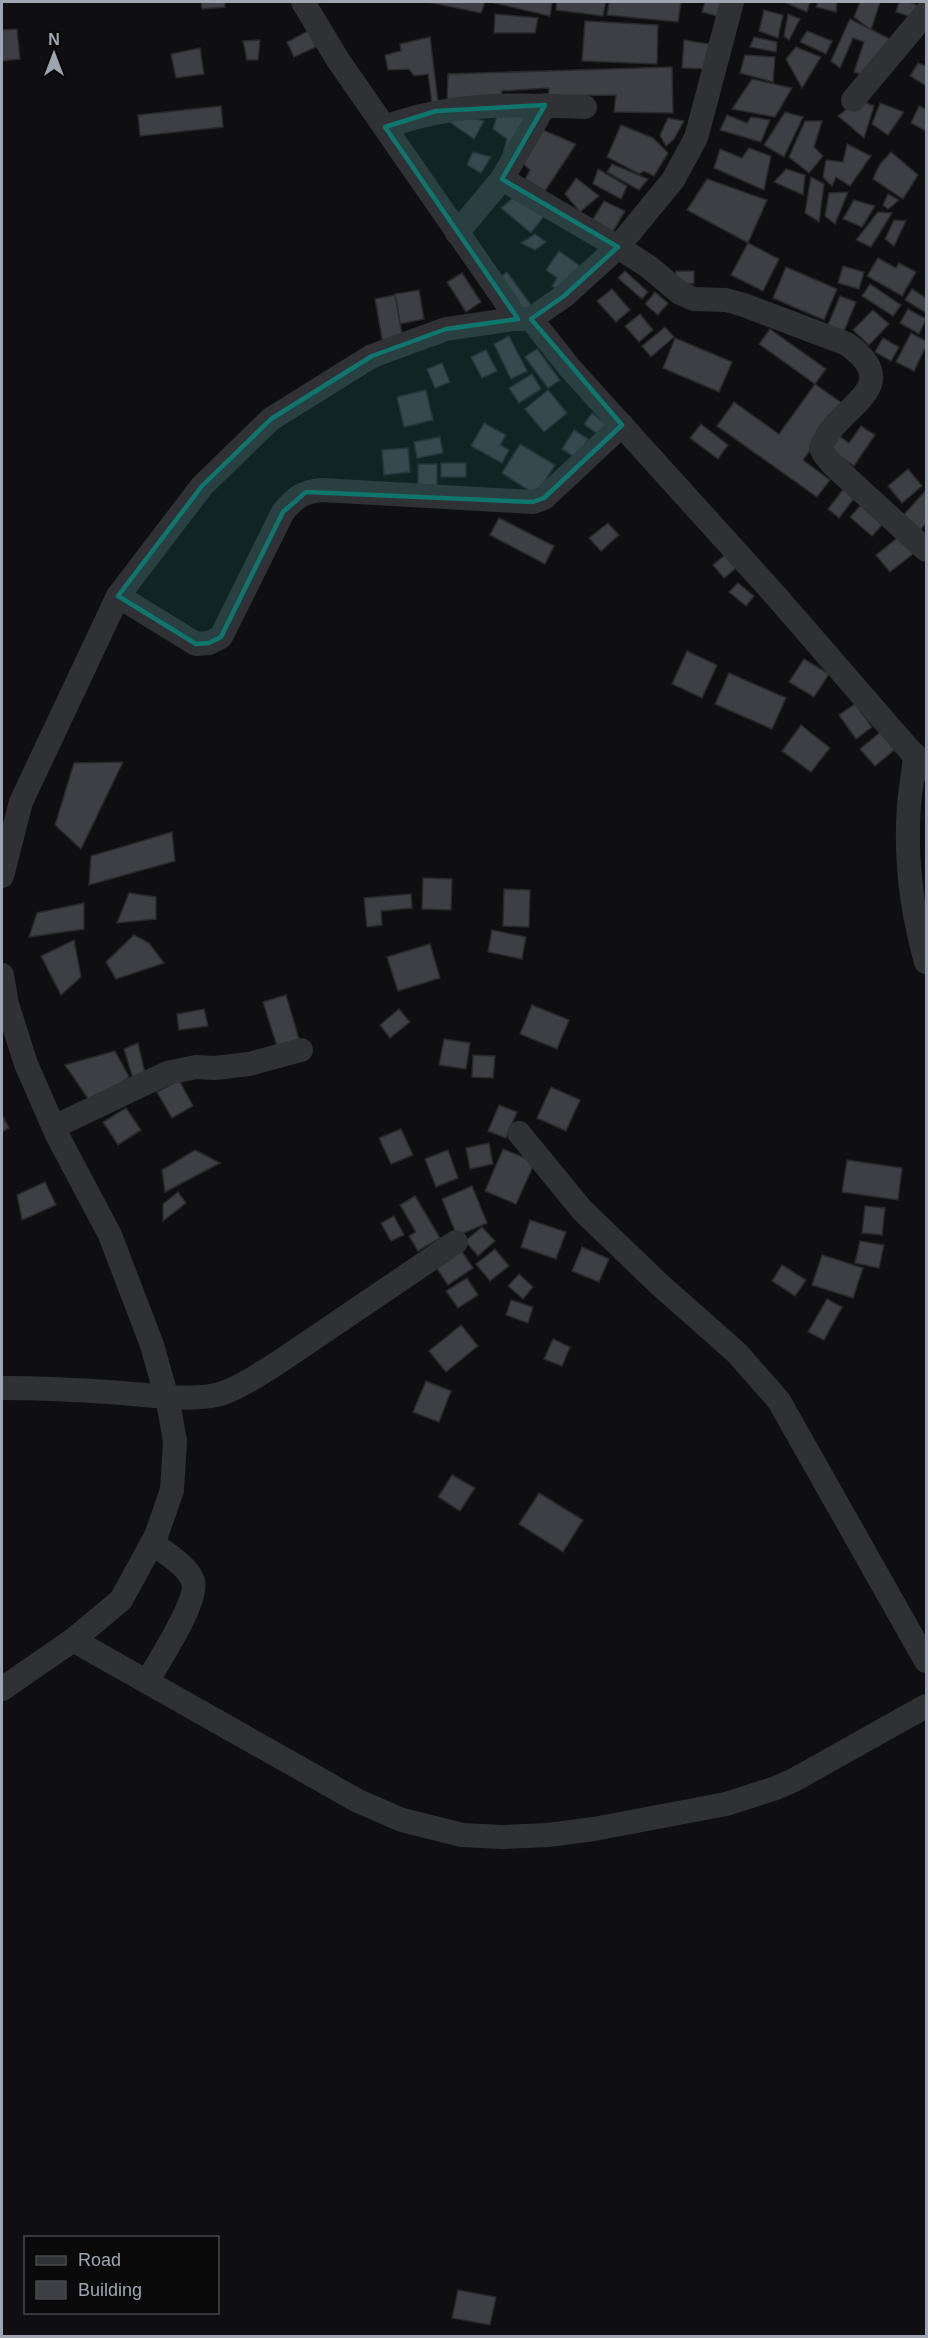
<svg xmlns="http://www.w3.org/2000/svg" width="928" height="2338" font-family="Arial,sans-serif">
<rect width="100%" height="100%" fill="#0f0f11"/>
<g fill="#3e3f44" stroke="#29292d" stroke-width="1.5">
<polygon points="201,2 225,2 225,7 202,9"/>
<polygon points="428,2 485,2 481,13"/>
<polygon points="490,2 552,2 550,16"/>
<polygon points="557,2 606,2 603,16 556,10"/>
<polygon points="609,2 681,2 678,22 607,15"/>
<polygon points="705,2 727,2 725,18 702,12"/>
<polygon points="784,2 810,2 807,12"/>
<polygon points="818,2 837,2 836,12 816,7"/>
<polygon points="860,2 880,2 871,30 854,17"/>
<polygon points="899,2 910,2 925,9 914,18 896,12"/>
<polygon points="764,10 783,15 778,38 759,31"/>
<polygon points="495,14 538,18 535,33 494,33"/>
<polygon points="788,14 800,19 789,40 784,36"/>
<polygon points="850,19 896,42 866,76 854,72 864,42 853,38 840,68 831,61"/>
<polygon points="585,21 658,25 657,64 582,61"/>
<polygon points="17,29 20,59 2,61 2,30"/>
<polygon points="308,31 316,47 294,57 287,42"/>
<polygon points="807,31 832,41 826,54 800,42"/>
<polygon points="430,37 438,102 432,103 428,74 414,76 409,69 388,70 385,55 401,51 400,44"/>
<polygon points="754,37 777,42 776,52 750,47"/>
<polygon points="260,40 258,60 247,60 243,41"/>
<polygon points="684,40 715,45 709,69 682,68"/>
<polygon points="796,47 821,57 802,88 786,59"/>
<polygon points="200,48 204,74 176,78 171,54"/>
<polygon points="745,55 775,57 773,82 740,73"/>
<polygon points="918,63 926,66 926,86 910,76"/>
<polygon points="672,67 673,113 614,112 616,95 548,96 549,88 502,91 501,100 447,104 448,74"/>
<polygon points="752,79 792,88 775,117 732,109"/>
<polygon points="859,100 874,106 864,138 838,116"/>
<polygon points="880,103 904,112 888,135 872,124"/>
<polygon points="221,106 223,127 140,136 138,115"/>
<polygon points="919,106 926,109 926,131 911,123"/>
<polygon points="785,112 803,117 784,157 764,145"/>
<polygon points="451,113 484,121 474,139 448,121"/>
<polygon points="498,113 534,117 501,162 507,139 493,129"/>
<polygon points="727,115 747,123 751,117 770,120 761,142 720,130"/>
<polygon points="668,118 684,121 674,139 666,146 660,135"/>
<polygon points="805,121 822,121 814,147 823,156 809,173 789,157"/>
<polygon points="621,125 653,138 668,153 654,176 644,171 639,174 607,157"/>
<polygon points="543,130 576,144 545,191 525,179 530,170 520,161"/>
<polygon points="847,144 871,156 850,186 836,177 832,186 823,177 826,160 843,162"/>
<polygon points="749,148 771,156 764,190 714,168 720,149 742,158"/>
<polygon points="473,152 491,157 481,173 467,165"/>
<polygon points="891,152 918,175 903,199 873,179 880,164"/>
<polygon points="612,164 648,179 639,190 607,172"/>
<polygon points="598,169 627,186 621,199 593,184"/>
<polygon points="786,169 805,175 803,195 774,182"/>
<polygon points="811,177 824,184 819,222 805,213"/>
<polygon points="576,178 599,196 580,212 565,194"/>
<polygon points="707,179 767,200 748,243 687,210"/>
<polygon points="848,192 835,224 825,216 829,193"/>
<polygon points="888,194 899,200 888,209 883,205"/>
<polygon points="517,195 544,216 531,233 501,208"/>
<polygon points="854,200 875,206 862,227 843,219"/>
<polygon points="604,201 625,211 609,238 592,221"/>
<polygon points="878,212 892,213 871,247 856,240"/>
<polygon points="894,220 906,221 894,246 885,239"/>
<polygon points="535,234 546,242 535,250 521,243"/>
<polygon points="748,243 779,259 763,291 731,275"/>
<polygon points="559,251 583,268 564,295 552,286 557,278 546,270"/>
<polygon points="878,258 896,268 899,263 916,272 902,296 867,276"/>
<polygon points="843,266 864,272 859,289 838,283"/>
<polygon points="786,267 837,289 824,320 773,298"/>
<polygon points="625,271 648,292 642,299 618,278"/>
<polygon points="676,271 694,271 694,284 676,283"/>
<polygon points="507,272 531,305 518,314 495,281"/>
<polygon points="462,273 481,302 466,312 447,282"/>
<polygon points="870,284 901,305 893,316 862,296"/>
<polygon points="612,289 630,310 616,322 597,301"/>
<polygon points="912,289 926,298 926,313 905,300"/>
<polygon points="419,290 424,319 400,324 395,294"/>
<polygon points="655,292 668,303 658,315 645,304"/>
<polygon points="395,295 403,340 383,344 375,299"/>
<polygon points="840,296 856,302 844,331 828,325"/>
<polygon points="908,309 926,319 919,334 900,323"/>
<polygon points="873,310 889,324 869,345 853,330"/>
<polygon points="640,314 653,330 639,342 625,326"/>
<polygon points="665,327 674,337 651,357 642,346"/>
<polygon points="770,329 826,369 815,384 759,344"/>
<polygon points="911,333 926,341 926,346 914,371 896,362"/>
<polygon points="509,336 527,371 511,379 494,344"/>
<polygon points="675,338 732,362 719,392 663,368"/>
<polygon points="883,338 899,347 891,361 875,352"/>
<polygon points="537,349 560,380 548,388 525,357"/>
<polygon points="486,350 497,371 482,378 471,357"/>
<polygon points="442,363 450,382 435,388 427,369"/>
<polygon points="532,374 541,389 519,403 509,388"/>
<polygon points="815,384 843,404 803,460 830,480 817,497 717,426 734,402 779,434"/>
<polygon points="426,390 433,420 404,427 397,397"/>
<polygon points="548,390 567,413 544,432 525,409"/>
<polygon points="592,413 607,425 599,435 584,424"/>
<polygon points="484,423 506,435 500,445 509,450 502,463 471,446"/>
<polygon points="701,424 728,445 718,459 690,438"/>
<polygon points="861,426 875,435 854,466 825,447 835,433 849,443"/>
<polygon points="574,430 588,439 576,458 562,449"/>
<polygon points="440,437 443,453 417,458 414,442"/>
<polygon points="520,444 555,465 536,495 502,473"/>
<polygon points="408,448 410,472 384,475 382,450"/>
<rect x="441" y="463" width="25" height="14"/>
<polygon points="418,464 437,464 437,488 418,487"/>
<polygon points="908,469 922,486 902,503 888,486"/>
<polygon points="845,487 856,496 839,518 828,509"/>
<polygon points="926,490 926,523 917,534 900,519"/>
<polygon points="861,505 883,524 872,536 850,517"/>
<polygon points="499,518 554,546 545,564 490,535"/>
<polygon points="608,523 619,535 601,551 589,538"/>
<polygon points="900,536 914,553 890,572 876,555"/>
<polygon points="725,555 736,568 724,578 713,565"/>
<polygon points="738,583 754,596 746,606 729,592"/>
<polygon points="687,651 717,665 702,698 672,684"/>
<polygon points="804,659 829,674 814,697 789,682"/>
<polygon points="729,673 786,698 772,729 715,704"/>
<polygon points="855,704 872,727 856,739 839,715"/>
<polygon points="801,725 830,748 811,772 782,751"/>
<polygon points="883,730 898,747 875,766 860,749"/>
<polygon points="123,762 81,849 55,825 74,763"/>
<polygon points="172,832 175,861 89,885 91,856"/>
<polygon points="423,878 452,879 451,910 422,909"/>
<polygon points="504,889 530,890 529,927 503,926"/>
<polygon points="129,893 156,897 156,919 117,923"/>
<polygon points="411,894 412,908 381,911 382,925 367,927 364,898"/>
<polygon points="84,903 84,929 29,937 37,913"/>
<polygon points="492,930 526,937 522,959 488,952"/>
<polygon points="134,935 149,943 164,963 116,979 106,962"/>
<polygon points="74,940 81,977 61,995 41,956"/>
<polygon points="430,944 440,978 398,991 387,957"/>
<polygon points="286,995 299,1039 277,1046 263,1002"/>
<polygon points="532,1005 569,1020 557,1049 520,1034"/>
<polygon points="204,1009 208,1026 179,1030 177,1014"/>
<polygon points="399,1009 410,1022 390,1038 380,1025"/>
<polygon points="444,1039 470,1043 466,1069 439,1065"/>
<polygon points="138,1043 145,1073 134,1082 124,1049"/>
<polygon points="115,1051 129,1077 91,1103 65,1065"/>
<polygon points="473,1055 495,1056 493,1078 472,1077"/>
<polygon points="179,1080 193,1106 172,1118 157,1092"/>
<polygon points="551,1087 580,1100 566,1131 537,1118"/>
<polygon points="499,1105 517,1112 506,1138 488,1131"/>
<polygon points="126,1108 141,1130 118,1145 103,1122"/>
<polygon points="2,1115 9,1128 2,1132"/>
<polygon points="401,1129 413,1155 391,1164 379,1138"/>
<polygon points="489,1143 493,1164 470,1169 466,1148"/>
<polygon points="503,1149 535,1162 516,1204 485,1191"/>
<polygon points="195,1150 220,1163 165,1192 162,1170"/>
<polygon points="448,1150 458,1178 436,1187 425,1159"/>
<polygon points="847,1160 902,1168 898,1200 842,1192"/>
<polygon points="45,1182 56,1205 22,1220 17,1195"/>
<polygon points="472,1186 487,1223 457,1236 442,1199"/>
<polygon points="178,1192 186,1203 163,1221 163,1204"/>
<polygon points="415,1196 440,1238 418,1251 409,1236 416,1232 400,1205"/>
<polygon points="865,1206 885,1208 882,1235 862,1233"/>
<polygon points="394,1216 404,1235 391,1241 381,1223"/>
<polygon points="530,1220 566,1232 556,1259 521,1247"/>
<polygon points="482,1227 495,1241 478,1256 465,1241"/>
<polygon points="860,1241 884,1245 879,1268 855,1263"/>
<polygon points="582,1247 609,1259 599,1282 572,1271"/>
<polygon points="495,1249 509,1266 490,1281 476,1264"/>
<polygon points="461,1250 473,1268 448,1285 436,1267"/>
<polygon points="822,1255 863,1268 853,1298 812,1285"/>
<polygon points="782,1265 806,1280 795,1296 772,1281"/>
<polygon points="519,1274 533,1287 523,1299 508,1286"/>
<polygon points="467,1278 478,1295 458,1308 446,1291"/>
<polygon points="827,1299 842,1307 824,1340 808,1332"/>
<polygon points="511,1300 533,1307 528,1323 506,1315"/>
<polygon points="461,1325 478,1346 446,1372 429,1351"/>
<polygon points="553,1339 570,1347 562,1366 544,1359"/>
<polygon points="426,1381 451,1391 439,1422 413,1412"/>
<polygon points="452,1475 475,1488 460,1511 438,1497"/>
<polygon points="539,1493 583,1520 563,1552 519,1524"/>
<polygon points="458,2290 496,2297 490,2325 452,2318"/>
</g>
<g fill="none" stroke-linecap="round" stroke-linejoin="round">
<g stroke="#303135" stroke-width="24">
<polyline points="303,2 338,60 508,305 514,319"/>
<polyline points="853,100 926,13"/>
<path d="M385,127C453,102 514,104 585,107"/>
<path d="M502,179L618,247L649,267L680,293L694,299L726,300L744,305L847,344C909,389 834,406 821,448L824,454L833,465L926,550"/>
<polyline points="457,233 502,179 545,105"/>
<polyline points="531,319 569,367 776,596 926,769"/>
<path d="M118,596L196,644L209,643L221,637L283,512C296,497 302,492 322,490L533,502L544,498L622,425"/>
<path d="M915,755C914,772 910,789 909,806C905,859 912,912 926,962"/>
<polyline points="2,876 21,802 118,596 202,486 271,419 372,356 446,329 514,319 531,319 564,296 618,247 673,180 696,138 732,2"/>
<polyline points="2,975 7,1004 26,1064 57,1135 110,1235 152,1345 168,1402 175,1441 172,1490 156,1536 121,1600 73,1640 2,1689"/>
<polyline points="54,1127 167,1073 196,1067 215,1068 249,1064 301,1050"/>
<polyline points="519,1133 582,1210 659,1284 737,1353 779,1401 926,1661"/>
<path d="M2,1388C42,1388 81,1390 121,1393C152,1395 198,1403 226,1392C246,1384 265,1371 282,1360L456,1242"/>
<polyline points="73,1640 358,1801 402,1820 462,1835 502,1837 548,1835 594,1829 726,1804 776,1788 794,1780 926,1706"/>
<path d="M147,1682C158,1662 199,1601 193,1581C187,1565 165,1553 152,1543"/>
</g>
</g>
<path fill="#0f766e" fill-opacity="0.2" stroke="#0f766e" stroke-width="4.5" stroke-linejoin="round" d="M545,105L502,179L618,247L564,296L531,319L622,425L544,498L533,502L306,492L283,512L221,637L209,643L196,644L118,596L202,486L271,419L372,356L446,329L518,319L385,127L436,111Z"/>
<rect width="928" height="2338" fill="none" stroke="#a0a6b1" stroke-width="6"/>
<rect x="24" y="2236" width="195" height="78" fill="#0a0a0b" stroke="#46484d" stroke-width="1.5"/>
<rect x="36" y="2256" width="30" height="9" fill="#303135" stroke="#46484d" stroke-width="1.5"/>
<text x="78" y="2266" font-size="18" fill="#a0a6b1">Road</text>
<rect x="36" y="2281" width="30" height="18" fill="#3e3f44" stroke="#46484d" stroke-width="1.5"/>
<text x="78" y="2296" font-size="18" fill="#a0a6b1">Building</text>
<g transform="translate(54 54)" stroke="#0a0a0b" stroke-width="4.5" paint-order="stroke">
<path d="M0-4.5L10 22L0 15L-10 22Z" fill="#a0a6b1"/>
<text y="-9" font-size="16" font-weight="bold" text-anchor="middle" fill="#a0a6b1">N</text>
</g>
</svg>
